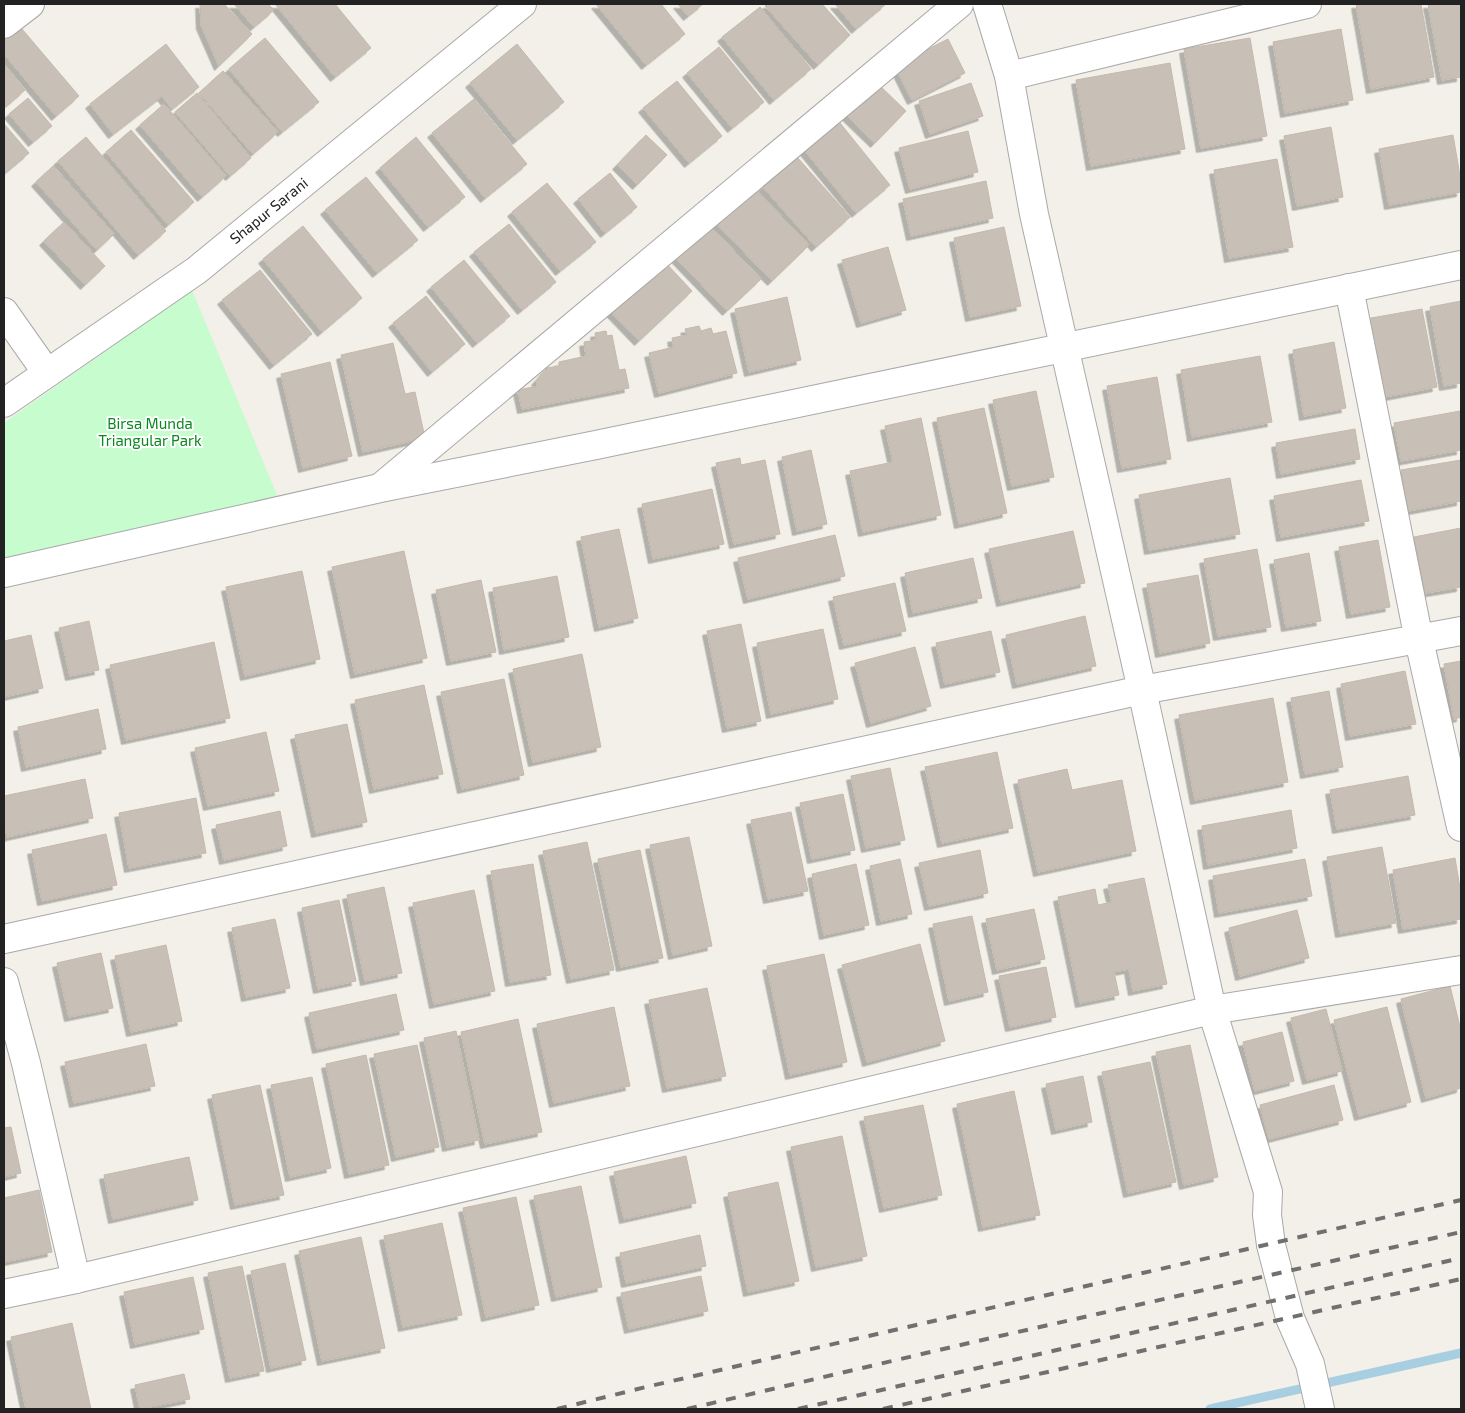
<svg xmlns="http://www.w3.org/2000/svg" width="1465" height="1413" font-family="'Exo 2',sans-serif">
<defs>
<filter id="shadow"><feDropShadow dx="-4.5" dy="4.5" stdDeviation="0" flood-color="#0004"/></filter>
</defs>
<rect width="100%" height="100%" fill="#f2f0e8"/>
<polygon fill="#c6fcce" points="192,290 279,500 4,559 4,423"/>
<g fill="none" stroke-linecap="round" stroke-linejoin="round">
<polyline stroke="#a8cfe1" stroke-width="9" points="1210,1409 1461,1353"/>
</g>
<g fill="#c8c0b7" stroke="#c5b8aa" filter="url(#shadow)">
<polygon points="200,4 224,4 252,34 219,66 201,25"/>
<polygon points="234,4 268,4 274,10 254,27"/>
<polygon points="275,4 335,4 371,48 335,77"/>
<polygon points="596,4 661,4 685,34 646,65"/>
<polygon points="678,4 703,4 688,16"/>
<polygon points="768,4 822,4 850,35 818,65 765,6"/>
<polygon points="835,4 886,4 856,29"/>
<polygon points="1356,4 1421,4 1434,77 1371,89"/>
<polygon points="1428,4 1461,4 1461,77 1442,80"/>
<polygon points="760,7 811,69 774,100 722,37"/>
<polygon points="16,22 79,96 56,116 4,54 4,32"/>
<polygon points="1341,29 1353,100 1285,113 1273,42"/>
<polygon points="265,38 319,102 282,132 229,69"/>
<polygon points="1250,38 1267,136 1201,148 1184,49"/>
<polygon points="948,39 965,73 912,100 895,66"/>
<polygon points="166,44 199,87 172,109 162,96 113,134 90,104"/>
<polygon points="517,44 564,102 517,140 470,83"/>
<polygon points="719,47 764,102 732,128 687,73"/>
<polygon points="1170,63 1185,149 1091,166 1076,80"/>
<polygon points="4,65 25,90 4,108"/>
<polygon points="223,71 278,132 253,154 199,93"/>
<polygon points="874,80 906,111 875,143 842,111"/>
<polygon points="677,81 722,136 689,163 643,108"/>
<polygon points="971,83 983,116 930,134 919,101"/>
<polygon points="197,93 251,158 230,176 175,112"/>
<polygon points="28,98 52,126 33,142 9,114"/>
<polygon points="474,99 527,164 485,198 432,133"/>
<polygon points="164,104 226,176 202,197 140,125"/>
<polygon points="836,118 890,185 856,213 801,146"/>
<polygon points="5,125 29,153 4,174 4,127"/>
<polygon points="1331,127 1343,197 1297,206 1284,136"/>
<polygon points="131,130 194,202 168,225 106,152"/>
<polygon points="968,131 978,172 910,189 899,148"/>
<polygon points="646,135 667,155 637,185 617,165"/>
<polygon points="1453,135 1461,182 1461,192 1389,205 1379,149"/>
<polygon points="86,137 166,231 138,255 58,161"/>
<polygon points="416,137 465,197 428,227 380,168"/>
<polygon points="797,157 850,217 816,247 763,187"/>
<polygon points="1277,159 1293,247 1229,258 1214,170"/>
<polygon points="53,166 114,234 97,250 36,182"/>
<polygon points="610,173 637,207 605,233 578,199"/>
<polygon points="366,177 418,240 377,273 325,210"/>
<polygon points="986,181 993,218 911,236 903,199"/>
<polygon points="547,183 596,242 560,271 512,212"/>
<polygon points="754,188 809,245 772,281 717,224"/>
<polygon points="64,222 105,266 85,285 44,241"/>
<polygon points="509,224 556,282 522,310 474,252"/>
<polygon points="709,225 761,279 727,311 675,257"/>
<polygon points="303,226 362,298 322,332 263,259"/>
<polygon points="1004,227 1021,306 970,317 954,238"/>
<polygon points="888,247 906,310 861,323 842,260"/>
<polygon points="464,260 510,316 477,343 431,287"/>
<polygon points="664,261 692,291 639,341 611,312"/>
<polygon points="260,270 312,334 274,365 222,300"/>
<polygon points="426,296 465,344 432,372 393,323"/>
<polygon points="787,297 801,360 749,372 735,309"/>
<polygon points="1461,301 1461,383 1444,386 1430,307"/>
<polygon points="1422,309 1437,387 1374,399 1360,320"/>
<polygon points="699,326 701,331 711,328 713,334 726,331 737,373 659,393 649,353 674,347 672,338 687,335 685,329"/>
<polygon points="606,331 607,336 612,335 619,370 625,369 629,388 522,409 518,390 538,386 536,381 547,368 559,366 559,362 586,356 584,342 596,340 595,333"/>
<polygon points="1334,342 1346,408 1304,416 1293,350"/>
<polygon points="393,343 405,394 415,392 425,438 363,452 341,355"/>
<polygon points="1260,356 1272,422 1192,437 1181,370"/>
<polygon points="330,362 352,456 303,468 281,374"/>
<polygon points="1157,377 1171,459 1122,468 1107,386"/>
<polygon points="1036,391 1054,477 1012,486 993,400"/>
<polygon points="984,408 1007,513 959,524 937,418"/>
<polygon points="1460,411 1461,450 1401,461 1394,423"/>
<polygon points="921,418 941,515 863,532 850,471 893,462 885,426"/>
<polygon points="1355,429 1360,459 1281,474 1276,443"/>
<polygon points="811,450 827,524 797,531 782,457"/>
<polygon points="740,458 741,465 765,460 780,534 734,544 716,463"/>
<polygon points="1461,460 1461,501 1408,511 1401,470"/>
<polygon points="1230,478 1240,534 1149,550 1139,495"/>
<polygon points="1361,480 1369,521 1281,537 1274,496"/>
<polygon points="712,489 724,544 653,559 642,504"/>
<polygon points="1461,528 1461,587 1425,593 1414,537"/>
<polygon points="619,529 638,618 599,627 581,537"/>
<polygon points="1073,531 1085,583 1001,602 989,549"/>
<polygon points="835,535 845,576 748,599 738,558"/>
<polygon points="1378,540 1390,607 1351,614 1339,547"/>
<polygon points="1257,549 1271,627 1218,636 1204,559"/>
<polygon points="404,551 427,658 355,674 332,567"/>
<polygon points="1309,553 1321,621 1286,627 1274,560"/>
<polygon points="973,558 982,598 913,613 905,573"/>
<polygon points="302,571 320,659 245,676 226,587"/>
<polygon points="1198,575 1210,643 1160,653 1147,584"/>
<polygon points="557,576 569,637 504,650 493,588"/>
<polygon points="481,580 496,652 451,661 436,590"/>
<polygon points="895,583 906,631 844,645 833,597"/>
<polygon points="1085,616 1096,666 1017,684 1006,635"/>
<polygon points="89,621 99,670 70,676 59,628"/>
<polygon points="741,624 761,721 727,728 707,631"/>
<polygon points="823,629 838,699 771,714 757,643"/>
<polygon points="991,631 1000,672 945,684 936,643"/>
<polygon points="31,635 43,688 4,697 4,641"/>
<polygon points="214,642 230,718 126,740 110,665"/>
<polygon points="915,647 931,706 871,723 855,663"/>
<polygon points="582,654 601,747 533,762 513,669"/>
<polygon points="1461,661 1461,717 1454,719 1444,664"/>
<polygon points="1405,671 1416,724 1350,736 1341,684"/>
<polygon points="504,679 524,775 462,789 441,692"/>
<polygon points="424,685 443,774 374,789 355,700"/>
<polygon points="1329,691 1343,767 1305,774 1291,698"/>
<polygon points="1273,698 1288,782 1195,800 1179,715"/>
<polygon points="98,709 106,749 26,767 18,727"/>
<polygon points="347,724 367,822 316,833 295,735"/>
<polygon points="266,732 279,791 208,806 195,748"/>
<polygon points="997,752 1013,828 942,843 925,767"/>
<polygon points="890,768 905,840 866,848 851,776"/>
<polygon points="1067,769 1072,790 1122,780 1136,851 1038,872 1018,780"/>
<polygon points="1408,776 1415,815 1337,829 1330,790"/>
<polygon points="85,779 93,818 7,837 4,822 4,796"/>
<polygon points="843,794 855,850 812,859 800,803"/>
<polygon points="196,798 206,853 129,868 119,813"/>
<polygon points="1291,810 1297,848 1208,865 1202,826"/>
<polygon points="280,811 287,846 224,860 216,825"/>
<polygon points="791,812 808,891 768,899 751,820"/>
<polygon points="106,834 117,885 42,901 32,850"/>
<polygon points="689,837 712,946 673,955 650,845"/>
<polygon points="587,842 614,970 571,979 543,851"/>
<polygon points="1382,847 1396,923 1340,933 1327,857"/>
<polygon points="640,850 663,958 621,967 598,859"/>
<polygon points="980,850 988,893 929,906 919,863"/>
<polygon points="1455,858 1461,894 1461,919 1403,929 1393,870"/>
<polygon points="900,859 912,914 881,921 870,866"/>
<polygon points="1305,859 1312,896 1219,913 1213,876"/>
<polygon points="533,864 551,975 510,982 491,871"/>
<polygon points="856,864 869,925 824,935 812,874"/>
<polygon points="1144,878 1167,984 1133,991 1129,969 1114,972 1119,995 1080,1003 1058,897 1095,889 1098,905 1112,902 1108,885"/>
<polygon points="384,887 402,973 365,981 347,895"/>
<polygon points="474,890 495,991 434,1004 413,903"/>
<polygon points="339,900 356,981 318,989 302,908"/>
<polygon points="1034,909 1045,959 997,970 986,919"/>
<polygon points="1297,910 1309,958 1240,976 1229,928"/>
<polygon points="972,916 988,992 949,1001 933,924"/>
<polygon points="275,919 290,988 246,997 232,928"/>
<polygon points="920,944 945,1041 867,1062 842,965"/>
<polygon points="166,945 182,1021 131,1032 115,956"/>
<polygon points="101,953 113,1008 69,1017 57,963"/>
<polygon points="824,954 847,1062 790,1075 767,966"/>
<polygon points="1046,967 1056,1017 1010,1027 999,976"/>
<polygon points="1450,986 1461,1031 1461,1088 1426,1098 1401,999"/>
<polygon points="707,988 726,1076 667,1088 649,1000"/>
<polygon points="396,994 404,1030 317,1049 309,1013"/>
<polygon points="614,1007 630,1086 554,1103 537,1024"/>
<polygon points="1387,1007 1411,1102 1359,1116 1334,1020"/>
<polygon points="1326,1009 1342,1071 1307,1080 1291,1018"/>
<polygon points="518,1019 542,1132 485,1144 461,1032"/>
<polygon points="456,1031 479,1140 447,1147 424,1038"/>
<polygon points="1282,1032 1294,1081 1255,1091 1243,1042"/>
<polygon points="146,1044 155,1086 74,1103 65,1062"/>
<polygon points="417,1045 439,1147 396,1157 374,1054"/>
<polygon points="1190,1045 1218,1177 1184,1185 1156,1052"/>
<polygon points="366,1055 389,1165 349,1174 326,1064"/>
<polygon points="1150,1062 1176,1182 1128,1193 1102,1072"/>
<polygon points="1083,1076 1092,1122 1056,1130 1046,1084"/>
<polygon points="312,1077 331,1168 290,1177 271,1085"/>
<polygon points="260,1085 284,1195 235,1205 212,1095"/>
<polygon points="1334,1085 1343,1120 1269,1139 1260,1105"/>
<polygon points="1014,1091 1040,1215 983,1227 957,1104"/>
<polygon points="923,1105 942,1195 884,1208 864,1117"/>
<polygon points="11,1127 21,1173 4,1177 4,1128"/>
<polygon points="842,1136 867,1256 816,1267 791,1147"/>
<polygon points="686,1156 696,1203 624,1219 614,1172"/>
<polygon points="189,1157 198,1200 113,1219 104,1175"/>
<polygon points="778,1182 799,1281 748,1292 728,1193"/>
<polygon points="581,1186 602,1287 556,1297 534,1196"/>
<polygon points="39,1190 52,1252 4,1262 4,1198"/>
<polygon points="516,1197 539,1305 486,1317 463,1208"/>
<polygon points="442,1223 462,1315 403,1327 384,1236"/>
<polygon points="700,1235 706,1266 626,1283 620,1253"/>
<polygon points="361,1237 385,1348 322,1361 299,1251"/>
<polygon points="285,1263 306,1360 271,1368 251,1271"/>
<polygon points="242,1266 264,1371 230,1378 208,1273"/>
<polygon points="701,1276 708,1311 629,1329 621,1293"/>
<polygon points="193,1277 204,1329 135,1344 124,1292"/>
<polygon points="72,1323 91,1409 26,1409 11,1337"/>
<polygon points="184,1374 190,1399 140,1409 135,1385"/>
</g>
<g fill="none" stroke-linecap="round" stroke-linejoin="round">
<defs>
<g id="minor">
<polyline points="987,4 1009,76 1034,214 1142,690 1212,1010 1268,1192 1267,1215 1271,1245 1290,1318 1310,1364 1320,1409"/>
<polyline points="4,24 30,4"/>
<polyline points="1009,76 1307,4"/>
<polyline points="1349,288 1419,640 1461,827"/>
<polyline points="4,312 47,373"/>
<polyline points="4,403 197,270 522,4"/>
<polyline points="381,487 959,4"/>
<polyline points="4,573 380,488 596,445 1461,265"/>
<polyline points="4,939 1142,690 1461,631"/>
<polyline points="4,982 26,1063 76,1279"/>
<polyline points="4,1294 76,1279 1212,1010 1461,970"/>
</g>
</defs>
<use href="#minor" stroke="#a9a9a9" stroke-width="30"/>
<use href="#minor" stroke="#fff" stroke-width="28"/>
<g stroke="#707070" stroke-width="4" stroke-dasharray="10 10" stroke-linecap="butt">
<polyline points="557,1409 646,1387 1461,1200"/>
<polyline points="687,1409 969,1343 1461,1232"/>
<polyline points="798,1409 1461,1258"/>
<polyline points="883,1409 1461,1279"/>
</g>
</g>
<g text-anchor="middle" stroke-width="4" stroke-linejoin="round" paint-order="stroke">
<g font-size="15" fill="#222" stroke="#fff">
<text transform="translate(269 211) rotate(-39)" y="5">Shapur Sarani</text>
</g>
<g font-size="15" fill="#07891c" stroke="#fff">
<text x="150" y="429">Birsa Munda<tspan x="150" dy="17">Triangular Park</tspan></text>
</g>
</g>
<rect width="1465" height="1413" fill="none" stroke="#222222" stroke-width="10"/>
</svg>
